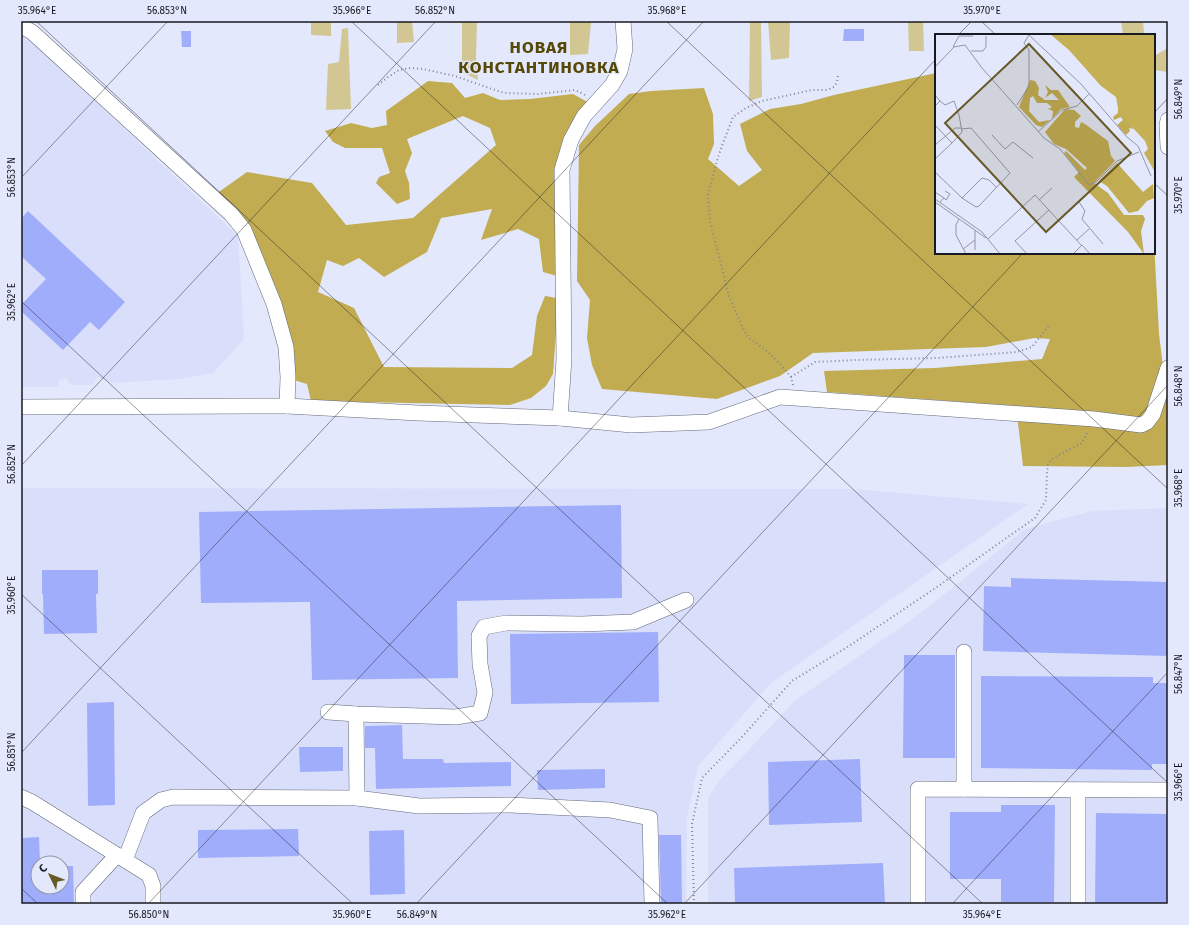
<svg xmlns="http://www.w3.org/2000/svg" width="1189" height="925" font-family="'Fira Sans',sans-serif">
<rect width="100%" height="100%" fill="#e3e8fc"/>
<g fill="#d9dffb" fill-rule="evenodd">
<polygon points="21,35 24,36 30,40 238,236 244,339 213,373 180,379 111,383 97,377 93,385 70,385 67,378 59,380 59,387 21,387"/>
<path d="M21,488L854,489L1028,504L771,683L698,766L687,818L686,904H21ZM38,863H62V887H38Z"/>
<polygon points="1168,508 1168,904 708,904 708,798 718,782 796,700 914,618 961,581 1025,529 1092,511"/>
</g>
<g fill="#d2c692">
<polygon points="311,21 331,21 331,36 311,35"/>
<polygon points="397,21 412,21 414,42 397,43"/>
<polygon points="439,21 477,21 476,57 478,80 462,72 462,23 438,22"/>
<polygon points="750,21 761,21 762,97 749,101"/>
<polygon points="768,21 790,21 789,58 771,60"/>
<polygon points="908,21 923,21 924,51 909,51"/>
<polygon points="1121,21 1143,21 1144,33 1123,35"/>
<polygon points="570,22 591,22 588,54 570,55"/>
<polygon points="348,28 351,109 326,110 328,64 339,62 342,29"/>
<polygon points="1168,48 1168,72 1154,70 1154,56"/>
</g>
<g fill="#c1ac52">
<polygon points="936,73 936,253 1154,253 1154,242 1159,334 1165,383 1168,383 1168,465 1126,467 1023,466 1016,406 827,392 824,371 935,368 1042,359 1050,339 1034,338 986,347 813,353 780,376 717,399 602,389 592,365 587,338 590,300 577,281 579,145 595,126 629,94 651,91 704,88 713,114 714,144 708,159 739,186 762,170 747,151 740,124 770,109 801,104 834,95"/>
<polygon points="428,81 452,83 465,98 483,93 500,100 530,99 573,94 591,104 568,135 557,276 543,272 539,239 518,229 481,240 492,209 441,218 427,252 384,277 359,258 343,266 327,260 318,292 354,308 384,367 512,368 532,355 537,316 545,296 557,298 557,318 553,374 546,386 531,398 510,405 311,401 307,384 294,380 276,299 216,194 247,172 312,183 346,225 413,218 496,145 490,128 463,116 407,139 412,153 405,171 409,183 410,199 397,204 376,183 379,177 390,173 382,148 345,148 333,142 325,131 351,123 372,128 387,125 386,111"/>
</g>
<g fill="#a0adfb">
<polygon points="844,29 864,29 864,41 843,41"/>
<polygon points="181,31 191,31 191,47 182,47"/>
<polygon points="28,211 125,302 99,330 90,322 63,350 21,311 21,305 46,279 21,256 21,219"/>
<polygon points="621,505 622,598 457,601 458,678 312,680 310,602 201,603 199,512"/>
<polygon points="42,570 98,570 98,594 96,594 97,633 44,634 43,594 42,594"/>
<polygon points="1011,578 1168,582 1168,656 983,651 984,586 1011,587"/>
<polygon points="658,632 659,702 511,704 510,634"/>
<polygon points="904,655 955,655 955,758 903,758"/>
<polygon points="981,676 1153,677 1153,683 1168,683 1168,764 1152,764 1152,770 981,768"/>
<polygon points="114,702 115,805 88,806 87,703"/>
<polygon points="402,725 403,759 443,759 444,763 511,762 511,786 376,789 375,748 365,748 365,726"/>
<polygon points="299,747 343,747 343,771 300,772"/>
<polygon points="860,759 862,822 769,825 768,762"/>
<polygon points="605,769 605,788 538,790 537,770"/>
<polygon points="1001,805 1055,805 1054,902 1001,902 1001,879 950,879 950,812 1001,812"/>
<polygon points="1096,813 1168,814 1168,904 1095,904"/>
<polygon points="298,829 299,856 198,858 198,830"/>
<polygon points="404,830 405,894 370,895 369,831"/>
<polygon points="659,835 681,835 682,904 661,904"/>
<polygon points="39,837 40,863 38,863 38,887 62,887 62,866 73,866 74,904 21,904 21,838"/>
<polygon points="883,863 885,904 735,904 734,868"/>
</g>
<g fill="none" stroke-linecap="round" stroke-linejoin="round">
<defs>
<g id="minor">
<polyline points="21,26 32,32 231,214 244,230 274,304 286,347 288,377 287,406"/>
<polyline points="1168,120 1167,125 1168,147"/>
<polyline points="21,407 287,406 418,413 560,418 631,425 709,422 780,397 1094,419 1141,425 1147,422 1153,414 1168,368"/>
<polyline points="560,418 564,359 562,170 571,140 584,116 612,85 620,71 625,49 623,21"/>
<polyline points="328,712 356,714 456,717 480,713 485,693 480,664 479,636 484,627 506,623 582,624 633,622 686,600"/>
<polyline points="356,714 357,798"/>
<polyline points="964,789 964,652"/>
<polyline points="21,797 32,802 149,875 153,886 153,904"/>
<polyline points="125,860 143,813 161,800 173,797 357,798 419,806 510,805 610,810 650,818 652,904"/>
<polyline points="83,904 83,892 117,855"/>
<polyline points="918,904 918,789 1168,790"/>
<polyline points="1078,904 1078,790"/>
</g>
</defs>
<use href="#minor" stroke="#64687a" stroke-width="16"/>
<g stroke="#818593" stroke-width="2" stroke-dasharray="1 3" stroke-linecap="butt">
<polyline points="378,85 388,77 399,70 410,68 423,69 455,76 492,89 505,93 538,94 575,90 585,95"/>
<polyline points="791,377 815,362 856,360 937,358 1017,352 1032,347 1050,324"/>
<polyline points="793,385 791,377 780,364 768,352 748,337 744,331 729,296 710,221 708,194 719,154 733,117 746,108 762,101 812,90 827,90 834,87 837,82 838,76"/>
<polyline points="694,904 692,824 702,778 741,738 792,681 849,646 937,587 995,546 1035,518 1046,500 1047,472 1048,464 1053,458 1082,443 1088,431"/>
</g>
<use href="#minor" stroke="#fff" stroke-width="15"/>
</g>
<path fill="none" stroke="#181a21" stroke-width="1" stroke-opacity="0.45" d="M36,21L983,904M351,21L1168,783M666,21L1168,489M981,21L996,35M958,35L972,21M1154,113L1168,98M21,178L168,21M1154,183L1168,196M21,301L668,904M21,466L436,21M21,594L353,904M21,753L704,21M21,888L38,904M148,904L936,59M416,904L1023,253M684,904L1168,385M952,904L1168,672"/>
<g text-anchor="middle" stroke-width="3" stroke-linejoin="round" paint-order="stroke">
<g font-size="17" font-weight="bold" letter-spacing="1" fill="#564806" stroke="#e3e8fc">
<text x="539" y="53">НОВАЯ<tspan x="539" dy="20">КОНСТАНТИНОВКА</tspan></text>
</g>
</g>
<g transform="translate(935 34)">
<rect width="220" height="220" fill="#e3e8fc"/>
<path d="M95,46L100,47L104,54L103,61L110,66H124L117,59L110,64L113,58L110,51L116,56H123L135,73L126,75L117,85L118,77L113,75L117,73L112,69H102L98,62L95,64L94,77L104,88L115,86L107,93L101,91L84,73ZM183,71L198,95L194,94L195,97L191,101L182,91L188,86L186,83L179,86L178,83L183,79ZM130,75L139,76L146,82L140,88V93L144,94L146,88L150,90L173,107L176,122L180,127L159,149L173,159L189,181H208L210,185L206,197L209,220L193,198L139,143L144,138L129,119L131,117L150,136L152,134L131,115L119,110L110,98ZM182,129L208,158L218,150L219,164L212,167L203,177L194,179L172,152L164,147Z" fill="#c1ac52"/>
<path d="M115,0H220V138L209,119L213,115L210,107L184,79L181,63L166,52L134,16Z" fill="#c5b056"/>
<path fill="none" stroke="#9296a4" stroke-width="1" d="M18,13L24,2H38M36,17H48L51,13V2M0,33L19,13L30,11L47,34L109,104L125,115L154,151L161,148L182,127L204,118M0,61L5,67L0,72M5,67L10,71L19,67L24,81L27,98L17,109M82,71L94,52V16L89,9L94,1L146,50L192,103L203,112L216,142M0,91L17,109L0,125M26,95L36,94L75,139L44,172L41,173L27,164M104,97L127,76L142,72L154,60M57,101L70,115L78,108L98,124M0,111L20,94H26M0,138L27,164L47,144L54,146L62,154M0,158L9,164L5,168M9,164L11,166L15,160L10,157M0,165L47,198L65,220M104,166L117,154M0,168L51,204M144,168L150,177L147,185L168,210M24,185L21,191V201L31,220M40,197V216M53,205L100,161L147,212M142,206L154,195M28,215L40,206M92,220L80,207L114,176M138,220L147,211L155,220"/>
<path fill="#665926" fill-opacity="0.15" stroke="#665926" stroke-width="2" d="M94,10L196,119L111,198L10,89Z"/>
<rect width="220" height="220" fill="none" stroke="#181a21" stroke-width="2"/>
</g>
<rect width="1189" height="925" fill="none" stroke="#e3e8fc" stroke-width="44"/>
<g transform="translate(50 875) rotate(313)"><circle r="19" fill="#e3e8fc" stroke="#9296a4"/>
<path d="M0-3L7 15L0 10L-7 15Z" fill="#665926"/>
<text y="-6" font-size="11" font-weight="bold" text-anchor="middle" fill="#181a21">С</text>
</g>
<rect x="22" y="22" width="1145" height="881" fill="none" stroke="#181a21" stroke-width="1.5"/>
<g font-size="10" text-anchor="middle" fill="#181a21">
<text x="37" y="14">35.964°E</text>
<text x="167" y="14">56.853°N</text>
<text x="352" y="14">35.966°E</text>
<text x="435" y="14">56.852°N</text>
<text x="667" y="14">35.968°E</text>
<text x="982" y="14">35.970°E</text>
<text transform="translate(1178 99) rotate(-90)" y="4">56.849°N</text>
<text transform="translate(11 177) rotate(-90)" y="4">56.853°N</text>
<text transform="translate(1178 195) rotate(-90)" y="4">35.970°E</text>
<text transform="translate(11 302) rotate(-90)" y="4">35.962°E</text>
<text transform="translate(1178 386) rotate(-90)" y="4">56.848°N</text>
<text transform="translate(11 464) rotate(-90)" y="4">56.852°N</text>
<text transform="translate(1178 488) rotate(-90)" y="4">35.968°E</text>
<text transform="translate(11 595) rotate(-90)" y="4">35.960°E</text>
<text transform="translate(1178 674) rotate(-90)" y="4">56.847°N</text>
<text transform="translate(11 752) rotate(-90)" y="4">56.851°N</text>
<text transform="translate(1178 782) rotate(-90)" y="4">35.966°E</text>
<text x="149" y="918">56.850°N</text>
<text x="352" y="918">35.960°E</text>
<text x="417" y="918">56.849°N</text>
<text x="667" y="918">35.962°E</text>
<text x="982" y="918">35.964°E</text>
</g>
</svg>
